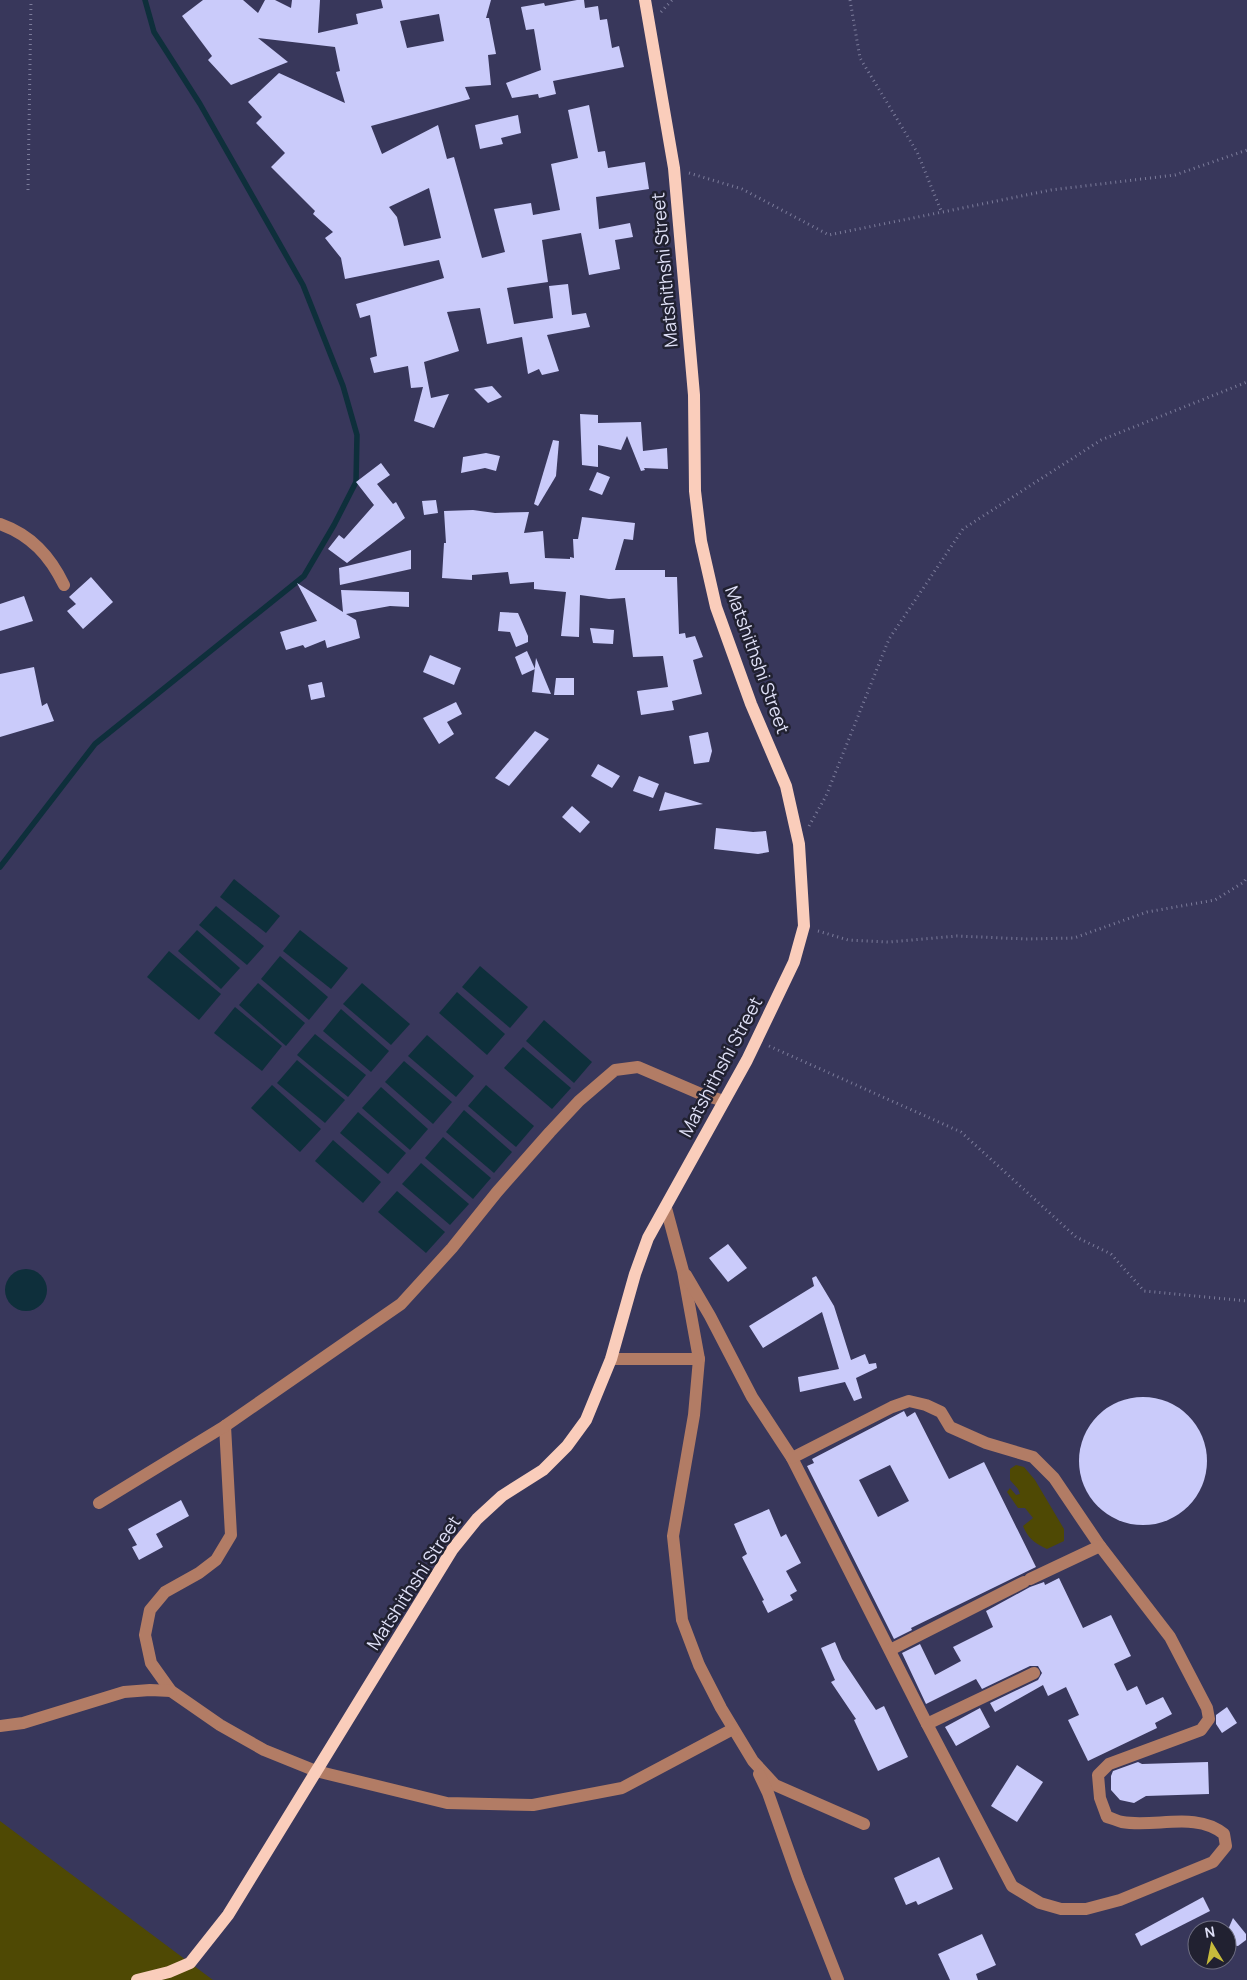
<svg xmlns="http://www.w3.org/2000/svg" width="1247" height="1980" font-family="Manrope,sans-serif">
<rect width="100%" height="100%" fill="#38375b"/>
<g fill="#4f4904">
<path d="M1016,1465L1024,1467L1035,1480L1064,1529V1541L1047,1549C1034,1543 1028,1538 1023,1526L1033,1518L1025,1508H1018L1007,1492L1010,1488L1016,1495L1020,1494L1018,1489L1010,1480V1469Z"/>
<polygon points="0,1821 190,1963 213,1980 0,1980"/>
</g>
<g fill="#0e2f3b">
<polygon points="234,879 280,916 266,933 220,897"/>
<polygon points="216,906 264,946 247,965 199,925"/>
<polygon points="197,930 240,968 221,989 178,951"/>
<polygon points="300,930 348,968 331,989 283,951"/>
<polygon points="169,951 221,994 199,1020 147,977"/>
<polygon points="280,956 328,997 309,1020 261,979"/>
<polygon points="480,966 528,1007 510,1028 462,987"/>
<polygon points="258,983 305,1023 286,1046 239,1005"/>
<polygon points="362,983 410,1024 391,1045 343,1004"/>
<polygon points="457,992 505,1034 487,1055 439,1013"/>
<polygon points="235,1007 282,1046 262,1071 214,1033"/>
<polygon points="341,1009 389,1051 371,1072 323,1031"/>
<polygon points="544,1020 592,1062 574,1083 526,1041"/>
<polygon points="315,1034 366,1075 348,1097 297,1055"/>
<polygon points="427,1035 474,1076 456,1097 408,1056"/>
<polygon points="523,1047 571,1088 552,1109 504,1068"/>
<polygon points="297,1060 345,1100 325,1123 277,1083"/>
<polygon points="404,1061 452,1102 433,1124 385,1082"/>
<polygon points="272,1085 321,1129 300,1152 251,1108"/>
<polygon points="486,1085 534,1126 516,1147 468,1106"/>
<polygon points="381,1087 428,1129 410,1150 362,1108"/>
<polygon points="464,1110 512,1152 494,1173 446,1132"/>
<polygon points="358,1112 406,1153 388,1174 340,1133"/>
<polygon points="443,1137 491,1178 473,1199 425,1158"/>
<polygon points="333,1140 381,1182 363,1203 315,1161"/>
<polygon points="421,1163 469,1204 450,1225 402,1184"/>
<polygon points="397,1191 445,1232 426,1253 378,1212"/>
<circle cx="26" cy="1290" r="21"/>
</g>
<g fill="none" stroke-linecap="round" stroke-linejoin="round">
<polyline stroke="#0e2f3b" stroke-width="5.5" points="0,867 95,744 304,576 334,525 356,482 357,435 343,386 303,285 200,104 154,32 145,0"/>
</g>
<g fill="#cacbfa" fill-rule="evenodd">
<path d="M203,0H243L258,13L265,0H275L291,8L292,0H320L318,33L358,24L356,14L383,8L381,0H491L486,18H489L496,54L488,55L491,85L465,87L470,99L371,126L382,154L438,125L447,159L454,157L482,258L505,252L494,209L531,203L533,215L560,210L551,164L578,158L568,110L589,105L598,152L605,151L608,168L645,162L649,189L596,197L599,229L630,223L633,237L615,240L620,269L589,275L581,233L570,235L542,240L548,282L507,288L514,324L553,318L549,286L568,284L572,315L586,313L590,327L547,335L559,371L542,375L539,369L528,374L522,337L487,344L480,308L447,312L459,351L424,362L431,398L449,394L434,428L414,421L423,387L411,388L408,366L374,373L370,358L377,356L370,315L360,318L356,304L444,278L439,260L345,279L341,258L325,238L333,232L313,214L315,211L271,167L285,153L256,123L262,117L248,102L279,73L345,103L336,72L340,71L335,47L258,38L288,62L231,85L208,60L212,56L182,16ZM439,14L444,41L407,48L400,21ZM429,188L441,238L404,246L397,217L389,207Z"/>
<polygon points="577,0 584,0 585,8 598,6 600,20 607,19 612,48 619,46 624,67 553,81 556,94 539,98 538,94 512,98 506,83 541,70 534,29 526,30 521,7 544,3 545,6"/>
<polygon points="518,115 521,133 501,138 503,144 480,149 475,125"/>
<polygon points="492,386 502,397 488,403 474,389"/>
<polygon points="580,414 598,415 598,423 641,422 643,451 667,448 668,469 644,468 645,470 641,471 627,436 621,450 598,445 598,467 582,465"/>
<polygon points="553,440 559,441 556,476 538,506 534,504"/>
<polygon points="486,453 500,456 496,471 485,468 461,473 463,457"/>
<polygon points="381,463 390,475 377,484 393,504 396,502 405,518 347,563 328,549 339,535 344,539 374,505 356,482"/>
<polygon points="597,472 610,477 602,495 589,490"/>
<polygon points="436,500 438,513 424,515 422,501"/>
<polygon points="473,510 495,513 529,512 524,533 543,531 545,558 570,559 570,557 574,558 573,539 578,539 582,517 635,523 633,540 624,539 615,570 665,570 665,577 677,577 679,634 685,633 686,638 695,636 703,657 693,660 702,694 672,701 674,710 641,715 637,691 668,687 663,656 633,657 625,598 609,599 580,595 579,637 561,636 566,592 534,589 534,582 510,584 508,572 472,575 472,580 442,578 444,543 446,543 444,511"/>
<polygon points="411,550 411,569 340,585 339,568"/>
<polygon points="91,577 113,602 83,629 67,611 76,604 69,597"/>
<polygon points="297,583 343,612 341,590 409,592 409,607 390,606 346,614 356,620 360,638 327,648 325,640 305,648 303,645 286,650 280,632 317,621"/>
<polygon points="24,596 33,621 0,631 0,604"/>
<polygon points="500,612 518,613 528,636 528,642 516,647 510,632 498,631"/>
<polygon points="590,628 614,630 613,644 593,643"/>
<polygon points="527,651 535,669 522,675 515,657"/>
<polygon points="430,655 461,668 454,685 423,672"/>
<polygon points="536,658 551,694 532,692"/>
<polygon points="34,667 42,706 47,703 54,721 0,737 0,674"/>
<polygon points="556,678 574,678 574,695 554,695"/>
<polygon points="322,682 325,697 311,700 308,685"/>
<polygon points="456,702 462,714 447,722 454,734 439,744 423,718"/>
<polygon points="535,731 549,739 509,786 495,778"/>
<polygon points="708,732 712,751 709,762 694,764 689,736"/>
<polygon points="598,764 620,776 612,788 591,776"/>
<polygon points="639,776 659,784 653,798 633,791"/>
<polygon points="665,792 703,804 659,811"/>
<polygon points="572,806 590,822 580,833 562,817"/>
<polygon points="716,828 753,832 766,831 769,852 758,854 714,849"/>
<polygon points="728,1244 747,1268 728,1282 709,1258"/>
<polygon points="816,1276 834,1306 851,1360 865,1354 869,1364 876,1363 877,1368 856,1378 862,1398 854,1401 845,1382 800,1392 798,1377 839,1369 822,1312 763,1348 749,1326 814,1286 812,1278"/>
<circle cx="1143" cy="1461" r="64"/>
<path d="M904,1411L907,1417L915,1412L949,1479L984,1462L1036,1567L911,1628L912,1630L894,1639L807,1466L814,1463L812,1459ZM890,1465L909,1501L878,1517L859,1480Z"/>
<polygon points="181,1500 189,1516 156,1534 163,1547 139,1560 132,1547 137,1545 128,1529"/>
<polygon points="769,1509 781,1537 786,1534 801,1563 786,1571 797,1591 790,1595 793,1600 768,1613 762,1601 764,1600 742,1557 747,1554 734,1524"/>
<polygon points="1059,1578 1083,1628 1111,1615 1131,1656 1114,1664 1127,1691 1137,1686 1146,1705 1163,1697 1172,1714 1155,1723 1157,1728 1088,1761 1068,1720 1079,1715 1066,1687 1048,1696 1043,1685 995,1712 990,1703 1038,1680 1042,1673 1038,1666 1030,1666 982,1689 976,1679 926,1704 902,1653 920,1644 935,1675 961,1661 953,1647 993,1627 986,1611 1030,1587 1044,1582 1045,1585"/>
<polygon points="835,1642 842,1659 876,1710 884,1706 908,1757 878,1771 854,1720 856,1719 831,1682 835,1680 821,1648"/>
<polygon points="1227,1707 1237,1723 1222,1733 1216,1724 1216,1715"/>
<polygon points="980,1708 990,1727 956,1746 945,1727"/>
<polygon points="1138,1762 1142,1764 1208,1762 1209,1794 1146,1796 1134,1803 1120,1800 1111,1790 1111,1776 1113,1771"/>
<polygon points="1017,1765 1043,1782 1017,1822 991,1806"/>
<polygon points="939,1857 953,1889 918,1905 916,1901 906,1905 894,1878"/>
<polygon points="1203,1897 1210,1911 1141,1946 1135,1934"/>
<polygon points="1233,1918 1246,1934 1246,1940 1238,1946 1230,1945 1227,1941 1227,1932"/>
<polygon points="982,1934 996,1965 976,1974 978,1980 950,1980 938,1954"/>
</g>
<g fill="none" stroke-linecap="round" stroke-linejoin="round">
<g stroke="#7c7c9b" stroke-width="3" stroke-dasharray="1 4" stroke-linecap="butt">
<polyline points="850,0 860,58 917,152 942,213"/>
<polyline points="661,12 672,0"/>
<polyline points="689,173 742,189 829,235 1051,190 1175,175 1247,150"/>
<polyline points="28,190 31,0"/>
<polyline points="809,826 826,796 889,639 963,529 1101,440 1247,382"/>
<polyline points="818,931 848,940 889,942 957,936 1026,939 1074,938 1147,912 1215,900 1244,882 1247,877"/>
<polyline points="769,1046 961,1132 1076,1237 1111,1254 1144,1291 1247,1301"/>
</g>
<g stroke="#b27c65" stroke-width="12">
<path d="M0,524C31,535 50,556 64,585"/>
<polyline points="666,1208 683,1271 699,1359 694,1415 673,1536 682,1620 699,1665 721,1708 753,1761 775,1785 864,1824"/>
<polyline points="686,1275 710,1316 752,1397 792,1458 927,1724 1034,1673"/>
<polyline points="611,1359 699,1359"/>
<polyline points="225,1426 231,1535 216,1560 199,1573 165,1592 150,1610 145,1635 151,1663 171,1691 220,1725 264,1750 316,1771 447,1803 533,1805 622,1788 733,1729"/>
<path d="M792,1458L892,1407L909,1401L926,1405L941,1412L950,1427L986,1443L1033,1457L1054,1478L1100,1546L1170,1637L1207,1708L1209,1719L1201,1730L1109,1764L1098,1775L1100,1798L1107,1817C1112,1818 1117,1821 1122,1822C1155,1828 1196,1811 1224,1834L1226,1846L1213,1862L1120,1900L1086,1909H1061L1040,1903L1012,1886L927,1724"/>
<polyline points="99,1503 225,1426 401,1304 452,1248 497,1192 550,1132 579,1101 615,1070 638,1067 701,1094 724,1101"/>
<polyline points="1030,1579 1100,1546"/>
<polyline points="890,1650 1024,1582"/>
<polyline points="0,1726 23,1723 124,1692 150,1690 171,1691"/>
<polyline points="759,1774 768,1793 798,1878 838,1980"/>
</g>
<polyline stroke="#facdbb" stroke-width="12" points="137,1980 169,1972 190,1963 228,1915 452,1550 477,1519 502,1496 543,1470 567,1446 586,1420 611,1359 635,1274 648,1238 747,1060 794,962 804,926 799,844 786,786 751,704 716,607 701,541 695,491 694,395 674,168 645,0"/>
</g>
<g text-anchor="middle" stroke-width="5" stroke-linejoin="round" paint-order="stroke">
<g font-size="18" fill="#dfe0f7" stroke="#212131">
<text transform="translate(665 270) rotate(-95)" y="6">Matshithshi Street</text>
<text transform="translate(757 660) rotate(70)" y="6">Matshithshi Street</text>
<text transform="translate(721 1067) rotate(-62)" y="6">Matshithshi Street</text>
<text transform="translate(414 1583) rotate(-57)" y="6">Matshithshi Street</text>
</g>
</g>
<g transform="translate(1212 1945) rotate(350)"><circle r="24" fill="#212131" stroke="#6d6d80"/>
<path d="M0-4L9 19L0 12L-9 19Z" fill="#c7bb3b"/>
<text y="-8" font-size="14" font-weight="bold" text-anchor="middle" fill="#dfe0f7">N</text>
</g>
</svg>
